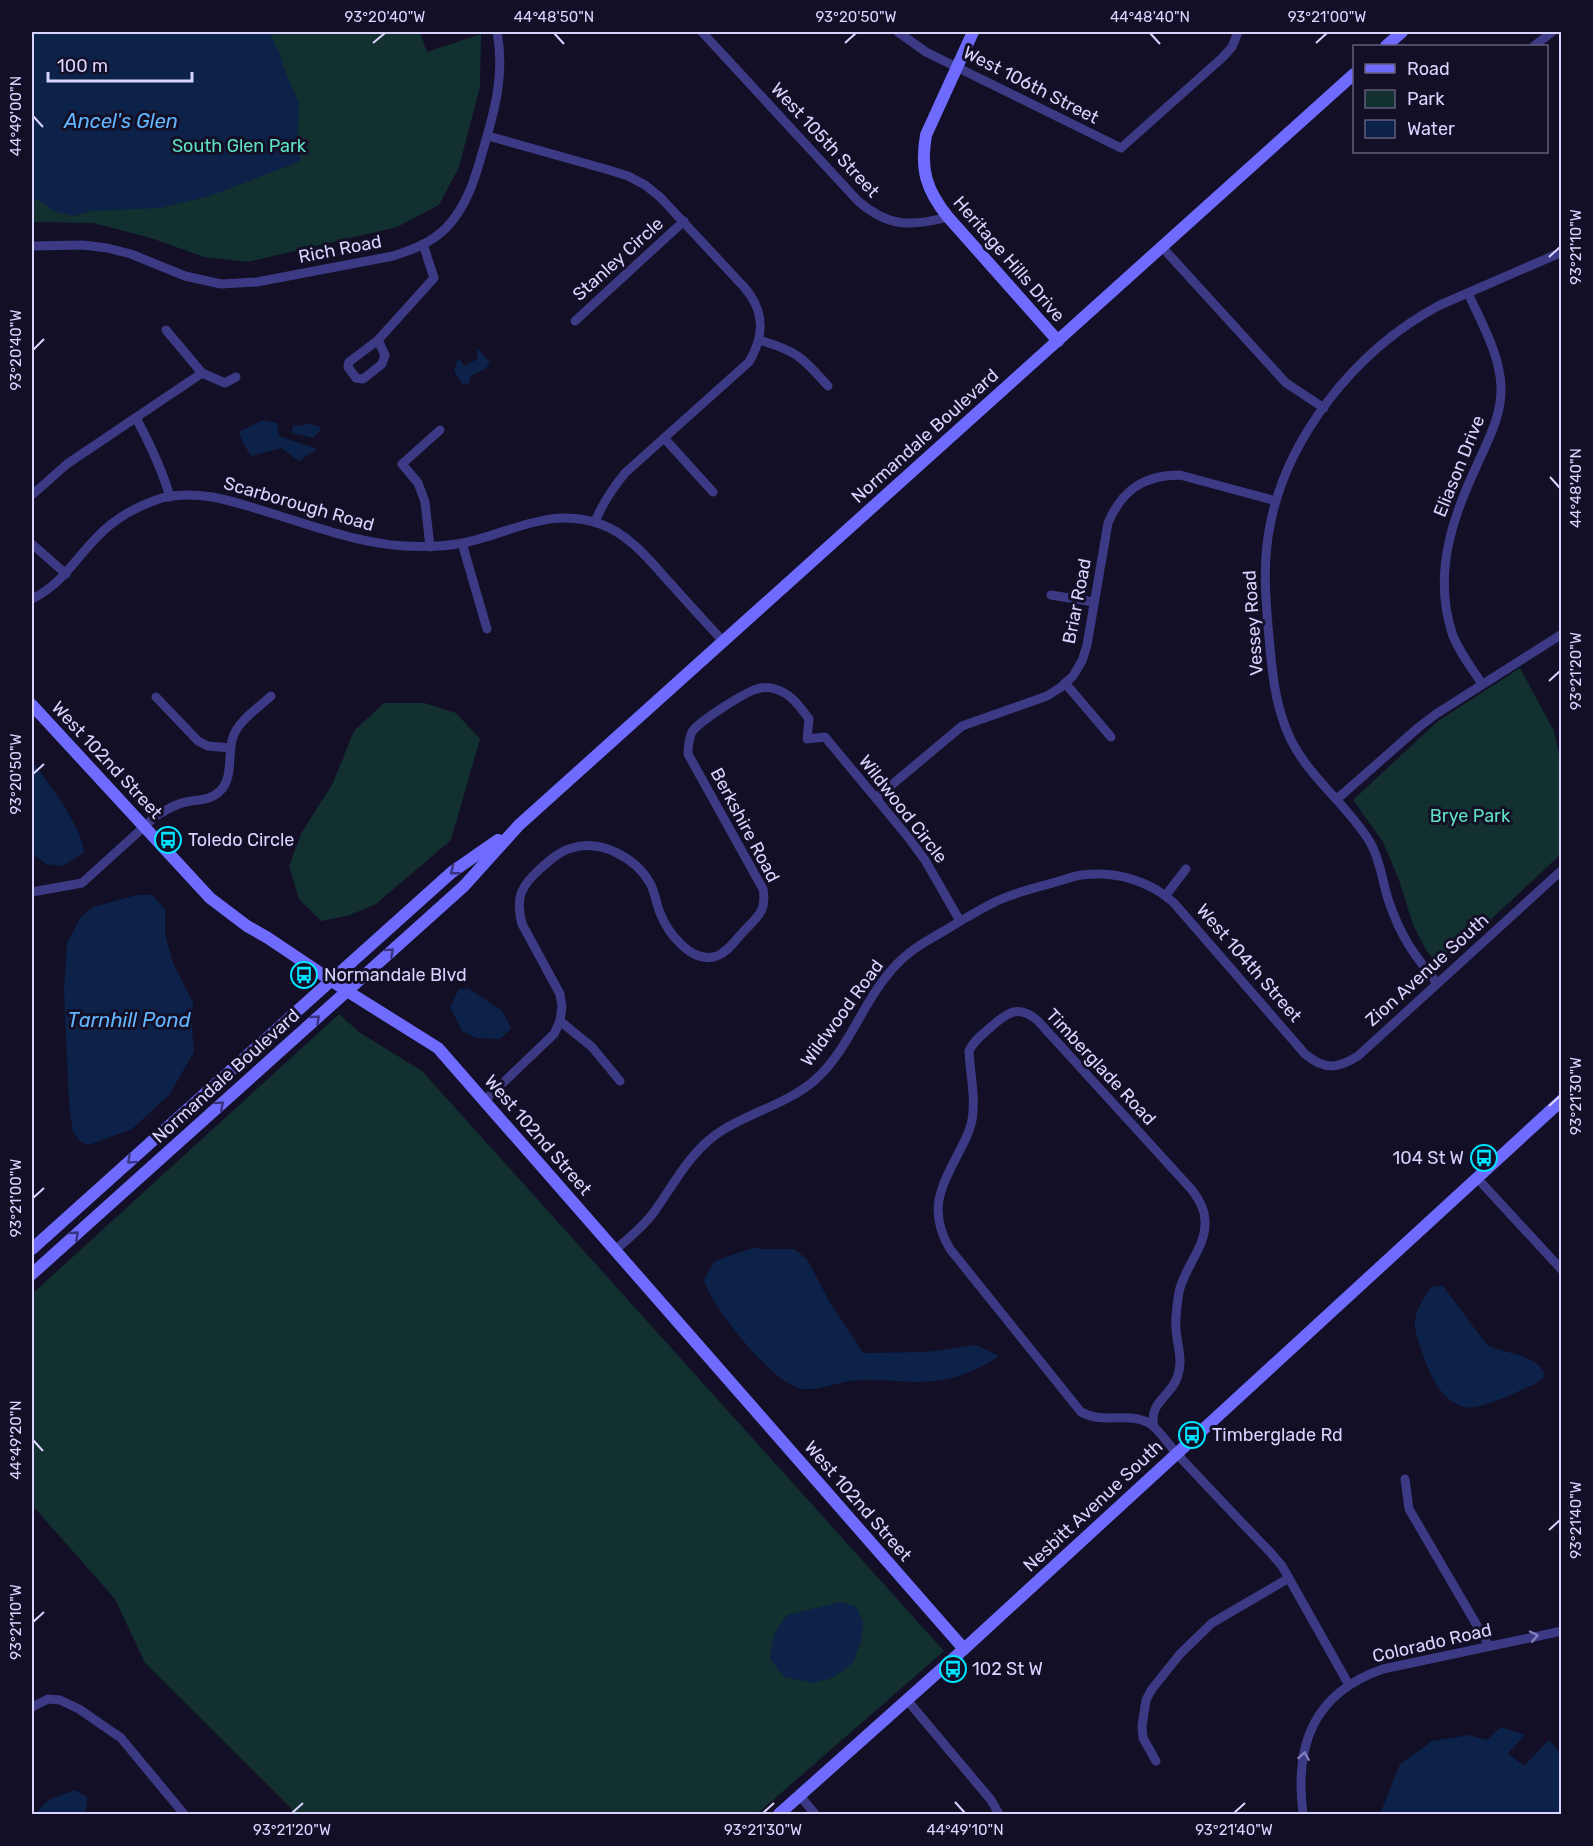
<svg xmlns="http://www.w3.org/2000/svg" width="1593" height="1846" font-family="Rubik,sans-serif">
<rect width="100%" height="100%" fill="#130f26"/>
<g fill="#12302f">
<polygon points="32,32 420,32 427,52 481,34 480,87 459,167 439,205 397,227 248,262 204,257 151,238 93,223 32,222"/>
<polygon points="1520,668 1554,731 1561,763 1561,854 1440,967 1426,950 1413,925 1399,880 1383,842 1353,800 1438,721"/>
<polygon points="384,703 424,703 456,713 480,739 451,840 376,904 350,915 321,921 299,899 289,866 302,832 333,783 354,731"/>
<polygon points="339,1014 359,1032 422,1071 944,1651 757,1814 293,1814 290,1807 145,1663 115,1599 32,1505 32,1294"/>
</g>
<g fill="#0c2248">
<polygon points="32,32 240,32 247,33 269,32 280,54 283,66 299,103 297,150 301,161 210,196 160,208 91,211 74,216 53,211 44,203 32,198"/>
<polygon points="477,348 490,362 486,368 471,376 469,383 462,384 454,371 458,358 465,366 477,359"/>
<polygon points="263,420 277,423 279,436 317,449 299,461 281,448 251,456 243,443 239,432"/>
<polygon points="306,423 321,427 320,431 313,438 292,433 293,425 302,426"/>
<path d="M32,761C47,781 83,828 84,852L63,866L46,864L32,853Z"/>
<polygon points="137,895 152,895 165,909 165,934 173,963 193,1003 192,1029 194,1052 169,1095 132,1129 89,1145 81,1142 73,1132 69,1104 64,990 67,943 81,917 93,907"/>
<polygon points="468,988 502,1011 511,1028 500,1039 476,1038 462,1031 450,1007 459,989"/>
<path d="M756,1247L759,1249H794L807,1259L828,1299L863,1353L927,1352L976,1345L999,1356C974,1373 948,1382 917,1382C898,1382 877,1379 858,1380C842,1381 817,1391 803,1389C775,1387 711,1306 704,1280L714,1262L723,1258Z"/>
<path d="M1436,1286H1443L1487,1345C1508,1355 1530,1352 1544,1372L1543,1378L1535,1384C1520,1390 1479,1411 1465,1407C1440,1401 1430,1374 1422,1352C1419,1341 1414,1332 1415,1320C1416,1310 1425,1296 1431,1287Z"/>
<polygon points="841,1602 856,1607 863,1621 861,1642 853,1663 832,1678 813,1683 784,1677 770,1659 774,1634 787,1615"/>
<polygon points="1501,1727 1525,1735 1508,1753 1524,1766 1549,1740 1561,1754 1561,1814 1380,1814 1400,1764 1432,1741 1469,1735 1487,1740"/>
<polygon points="75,1790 87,1797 86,1811 83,1814 34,1814 50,1799"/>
</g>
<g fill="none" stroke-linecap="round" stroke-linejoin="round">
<g stroke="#3d3a85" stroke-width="9">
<path d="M702,32L858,201C888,227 910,227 948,217"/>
<polyline points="898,32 926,52 1121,148 1222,58 1232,47 1238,32"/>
<polyline points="1534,46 1552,32"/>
<path d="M488,136L609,170L628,176L645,185L660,197L744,287C765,311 765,335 749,362L625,473C612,489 602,504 595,522"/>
<path d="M32,246L83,245L107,248L131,254L185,276L221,284L257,282L393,256C412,250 431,243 446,228C467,206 475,179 483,150C495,110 505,73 497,32"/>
<polyline points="1162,247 1286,383 1324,408"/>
<path d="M1468,293C1481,322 1500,354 1501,387C1502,415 1488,440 1477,465C1452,518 1433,574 1452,633C1458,651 1472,668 1482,684"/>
<polyline points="575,321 684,221"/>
<polyline points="166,330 202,373 225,383 236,377"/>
<polyline points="378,340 385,355 382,364 363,379 356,378 348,367 349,362 378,340 434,278 423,244"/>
<path d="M759,340C797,351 802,357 828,386"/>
<path d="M136,418C150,444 162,469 170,497"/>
<polyline points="664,438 713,492"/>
<polyline points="32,495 67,464 202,373"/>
<polyline points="462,543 487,629"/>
<polyline points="32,544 66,574"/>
<polyline points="430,547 425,502 418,483 402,464 440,430"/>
<polyline points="1051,595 1094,602"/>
<path d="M32,599C68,581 80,549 110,525C125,513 143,504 162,498C201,488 240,504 277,515C319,528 360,543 404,546C424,547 443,547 463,543C512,533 551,505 603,525C631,536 651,562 671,584C688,603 705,622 723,641"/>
<polyline points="1065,683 1111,737"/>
<polyline points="156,697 198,741 208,746 230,748"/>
<path d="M876,798L962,726L1047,696L1061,687L1073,676L1082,661L1087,645L1108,523C1122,490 1144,475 1180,475L1276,501"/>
<polyline points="1337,799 1419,727 1436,714 1562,634"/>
<path d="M32,892L82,883L156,816C166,810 175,804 186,802C199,799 210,801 220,791C234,778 227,753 233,737C239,720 258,708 271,696"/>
<polyline points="1166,895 1186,869"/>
<path d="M1437,983C1414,955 1401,937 1389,902C1382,882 1381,861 1370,842C1347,804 1309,778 1290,738C1275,706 1272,672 1269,637C1266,604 1263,571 1268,537C1282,441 1355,350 1440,305L1562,252"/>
<polyline points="560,1021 592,1047 620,1081"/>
<path d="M484,1101L554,1034L560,1021L562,1007L560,994L522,924C515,897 521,886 541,868C550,860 560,851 572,848C600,839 635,857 650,883C655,892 656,903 660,913C668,933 692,965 717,956C728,952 736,939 744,931C758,916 767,911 763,889L688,754C688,747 689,739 692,732C698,722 745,692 757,689C763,687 769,687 775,689C791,693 800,707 809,719L807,739L825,737L908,837L925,860L960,921"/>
<polyline points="1477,1178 1562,1270"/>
<path d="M615,1250C628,1239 643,1227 654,1212C672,1187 685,1161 709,1140C740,1114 784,1107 815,1080C851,1048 864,996 899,962C912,949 928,940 944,931C962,920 980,909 999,900C1017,892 1037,887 1056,882C1064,880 1073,876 1082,875C1115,871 1149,880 1174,903L1305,1054C1324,1070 1338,1069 1358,1056L1562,870"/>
<path d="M1154,1427C1148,1401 1172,1397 1178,1375C1183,1360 1177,1344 1176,1329C1175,1317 1177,1304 1179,1292C1184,1268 1205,1248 1205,1224C1206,1211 1199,1199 1192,1190L1038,1021C1019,1004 1008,1012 992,1026C983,1034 974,1040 969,1051C970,1074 976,1098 972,1120C970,1132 965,1140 960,1150C941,1187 927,1210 950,1249L1081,1412C1105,1425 1125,1411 1149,1423C1159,1429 1168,1444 1177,1454C1208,1487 1239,1520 1270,1552L1282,1566L1349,1685"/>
<polyline points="1405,1479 1409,1509 1489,1646"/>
<polyline points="907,1700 991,1800 999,1814"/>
<polyline points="32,1707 48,1699 60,1700 79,1709 121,1738 184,1814"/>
<polyline points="1156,1761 1143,1738 1142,1726 1146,1700 1152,1689 1180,1654 1212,1623 1289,1578"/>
<polyline points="800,1796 815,1814"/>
<path d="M1303,1814C1294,1744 1314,1693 1383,1669L1562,1631"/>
</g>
<g stroke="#6f6bff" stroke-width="12">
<path d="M973,32L926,135C920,169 926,190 948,217L1058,341"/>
<polyline points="1386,46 1402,32"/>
<polyline points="32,705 210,898 247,926 268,938 347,991 438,1048 964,1649"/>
<polyline points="32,1249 452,872 498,840"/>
<polyline points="32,1274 464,886 519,825 1354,74"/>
<polyline points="779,1814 964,1649 1562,1100"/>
</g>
</g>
<defs><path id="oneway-chevron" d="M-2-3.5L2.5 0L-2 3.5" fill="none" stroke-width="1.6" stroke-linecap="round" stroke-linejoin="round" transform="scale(1.5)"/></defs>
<g stroke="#38347d">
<use href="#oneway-chevron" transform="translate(454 871) rotate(142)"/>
<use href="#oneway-chevron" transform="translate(390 952) rotate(-42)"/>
<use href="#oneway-chevron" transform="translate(316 1019) rotate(-42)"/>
<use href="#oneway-chevron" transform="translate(220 1105) rotate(-42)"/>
<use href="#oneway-chevron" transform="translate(131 1160) rotate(138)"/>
<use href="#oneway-chevron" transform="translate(75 1235) rotate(-42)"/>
</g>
<g stroke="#837fbc">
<use href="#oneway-chevron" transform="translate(1534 1636) rotate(-12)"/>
<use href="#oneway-chevron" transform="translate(1304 1756) rotate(-81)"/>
</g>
<path fill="none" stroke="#d9d4ff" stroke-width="2" d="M554,33L564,44M1150,33L1160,44M373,43L385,33M845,43L856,33M1316,43L1327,33M33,116L43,127M1549,257L1560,247M33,350L44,339M1550,477L1560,488M1549,681L1560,671M33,774L44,764M1549,1106L1560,1096M33,1198L44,1188M33,1440L43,1451M1549,1530L1560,1520M33,1622L44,1612M955,1802L965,1813M292,1813L303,1803M763,1813L774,1803M1234,1813L1245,1803"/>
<defs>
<symbol id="bus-ring" viewBox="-11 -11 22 22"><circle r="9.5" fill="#130f26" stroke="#00e5ff" stroke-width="1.5"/><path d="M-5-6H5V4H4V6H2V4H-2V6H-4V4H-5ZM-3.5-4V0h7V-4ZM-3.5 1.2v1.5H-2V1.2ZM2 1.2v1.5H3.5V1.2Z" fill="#00e5ff"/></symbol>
</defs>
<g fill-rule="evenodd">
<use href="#bus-ring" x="153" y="825" width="30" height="30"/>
<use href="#bus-ring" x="289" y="960" width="30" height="30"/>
<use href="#bus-ring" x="1469" y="1143" width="30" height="30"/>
<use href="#bus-ring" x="1177" y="1420" width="30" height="30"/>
<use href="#bus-ring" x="938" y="1654" width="30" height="30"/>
</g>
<g text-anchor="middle" stroke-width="6" stroke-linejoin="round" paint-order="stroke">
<g font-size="18" fill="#d9d4ff" stroke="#130f26">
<text transform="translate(1031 85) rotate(27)" y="6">West 106th Street</text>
<text transform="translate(825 140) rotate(47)" y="6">West 105th Street</text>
<text transform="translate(340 249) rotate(-11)" y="6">Rich Road</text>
<text transform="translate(618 259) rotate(-42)" y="6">Stanley Circle</text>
<text transform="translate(1009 259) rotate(49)" y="6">Heritage Hills Drive</text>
<text transform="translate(925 436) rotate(-42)" y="6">Normandale Boulevard</text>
<text transform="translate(1459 466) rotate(-68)" y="6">Eliason Drive</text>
<text transform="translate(299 504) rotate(16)" y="6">Scarborough Road</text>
<text transform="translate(1077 601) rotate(-79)" y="6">Briar Road</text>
<text transform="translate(1253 623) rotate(-94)" y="6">Vessey Road</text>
<text transform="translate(107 760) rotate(47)" y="6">West 102nd Street</text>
<text transform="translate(903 809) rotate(52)" y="6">Wildwood Circle</text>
<text transform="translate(745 825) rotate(62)" y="6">Berkshire Road</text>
<text transform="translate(1249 963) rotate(49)" y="6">West 104th Street</text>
<text transform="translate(1427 970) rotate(-42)" y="6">Zion Avenue South</text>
<text transform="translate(842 1013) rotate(-54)" y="6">Wildwood Road</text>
<text transform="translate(1101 1067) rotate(47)" y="6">Timberglade Road</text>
<text transform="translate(226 1076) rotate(-42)" y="6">Normandale Boulevard</text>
<text transform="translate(538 1135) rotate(49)" y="6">West 102nd Street</text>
<text transform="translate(858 1501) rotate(49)" y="6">West 102nd Street</text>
<text transform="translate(1093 1506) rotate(-43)" y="6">Nesbitt Avenue South</text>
<text transform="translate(1432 1643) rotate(-13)" y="6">Colorado Road</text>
</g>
<g font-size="18" fill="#5fe0c0" stroke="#130f26">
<text x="239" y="152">South Glen Park</text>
<text x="1470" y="822">Brye Park</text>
</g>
<g font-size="18" fill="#d9d4ff" stroke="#130f26" text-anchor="start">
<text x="188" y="846">Toledo Circle</text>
<text x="324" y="981">Normandale Blvd</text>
<text x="1464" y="1164" text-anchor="end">104 St W</text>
<text x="1212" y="1441">Timberglade Rd</text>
<text x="972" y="1675">102 St W</text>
</g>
<g font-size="20" font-style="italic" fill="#62b6ff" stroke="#130f26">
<text x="121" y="128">Ancel's Glen</text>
<text x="129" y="1027">Tarnhill Pond</text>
</g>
</g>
<rect width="1593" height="1846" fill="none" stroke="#130f26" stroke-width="66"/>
<rect x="1353" y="45" width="195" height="108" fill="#130f26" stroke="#625e7d" stroke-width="1.5"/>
<rect x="1365" y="64" width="30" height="9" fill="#6f6bff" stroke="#625e7d" stroke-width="1.5"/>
<text x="1407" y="75" font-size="18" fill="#d9d4ff">Road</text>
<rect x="1365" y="90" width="30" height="18" fill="#12302f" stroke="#625e7d" stroke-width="1.5"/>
<text x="1407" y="105" font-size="18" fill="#d9d4ff">Park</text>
<rect x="1365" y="120" width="30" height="18" fill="#0c2248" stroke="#625e7d" stroke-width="1.5"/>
<text x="1407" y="135" font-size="18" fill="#d9d4ff">Water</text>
<path d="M48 72v9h144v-9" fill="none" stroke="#d9d4ff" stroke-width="3"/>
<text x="57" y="72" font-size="18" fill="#d9d4ff" stroke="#130f26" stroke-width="4.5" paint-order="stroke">100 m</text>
<rect x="33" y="33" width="1527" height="1780" fill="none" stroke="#d9d4ff" stroke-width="2"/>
<g font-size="15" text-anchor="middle" fill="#d9d4ff">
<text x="385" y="22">93°20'40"W</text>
<text x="554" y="22">44°48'50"N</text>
<text x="856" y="22">93°20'50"W</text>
<text x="1150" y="22">44°48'40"N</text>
<text x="1327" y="22">93°21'00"W</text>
<text transform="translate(16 116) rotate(-90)" y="5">44°49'00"N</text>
<text transform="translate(1576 247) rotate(-90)" y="5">93°21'10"W</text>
<text transform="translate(16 350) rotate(-90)" y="5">93°20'40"W</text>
<text transform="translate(1576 488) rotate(-90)" y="5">44°48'40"N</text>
<text transform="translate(1576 671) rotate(-90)" y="5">93°21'20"W</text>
<text transform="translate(16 774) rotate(-90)" y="5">93°20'50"W</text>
<text transform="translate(1576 1096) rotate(-90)" y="5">93°21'30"W</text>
<text transform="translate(16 1198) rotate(-90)" y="5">93°21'00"W</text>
<text transform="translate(16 1440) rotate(-90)" y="5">44°49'20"N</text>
<text transform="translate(1576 1520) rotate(-90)" y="5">93°21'40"W</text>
<text transform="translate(16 1622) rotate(-90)" y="5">93°21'10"W</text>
<text x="292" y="1835">93°21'20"W</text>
<text x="763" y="1835">93°21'30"W</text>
<text x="965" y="1835">44°49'10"N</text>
<text x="1234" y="1835">93°21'40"W</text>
</g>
</svg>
